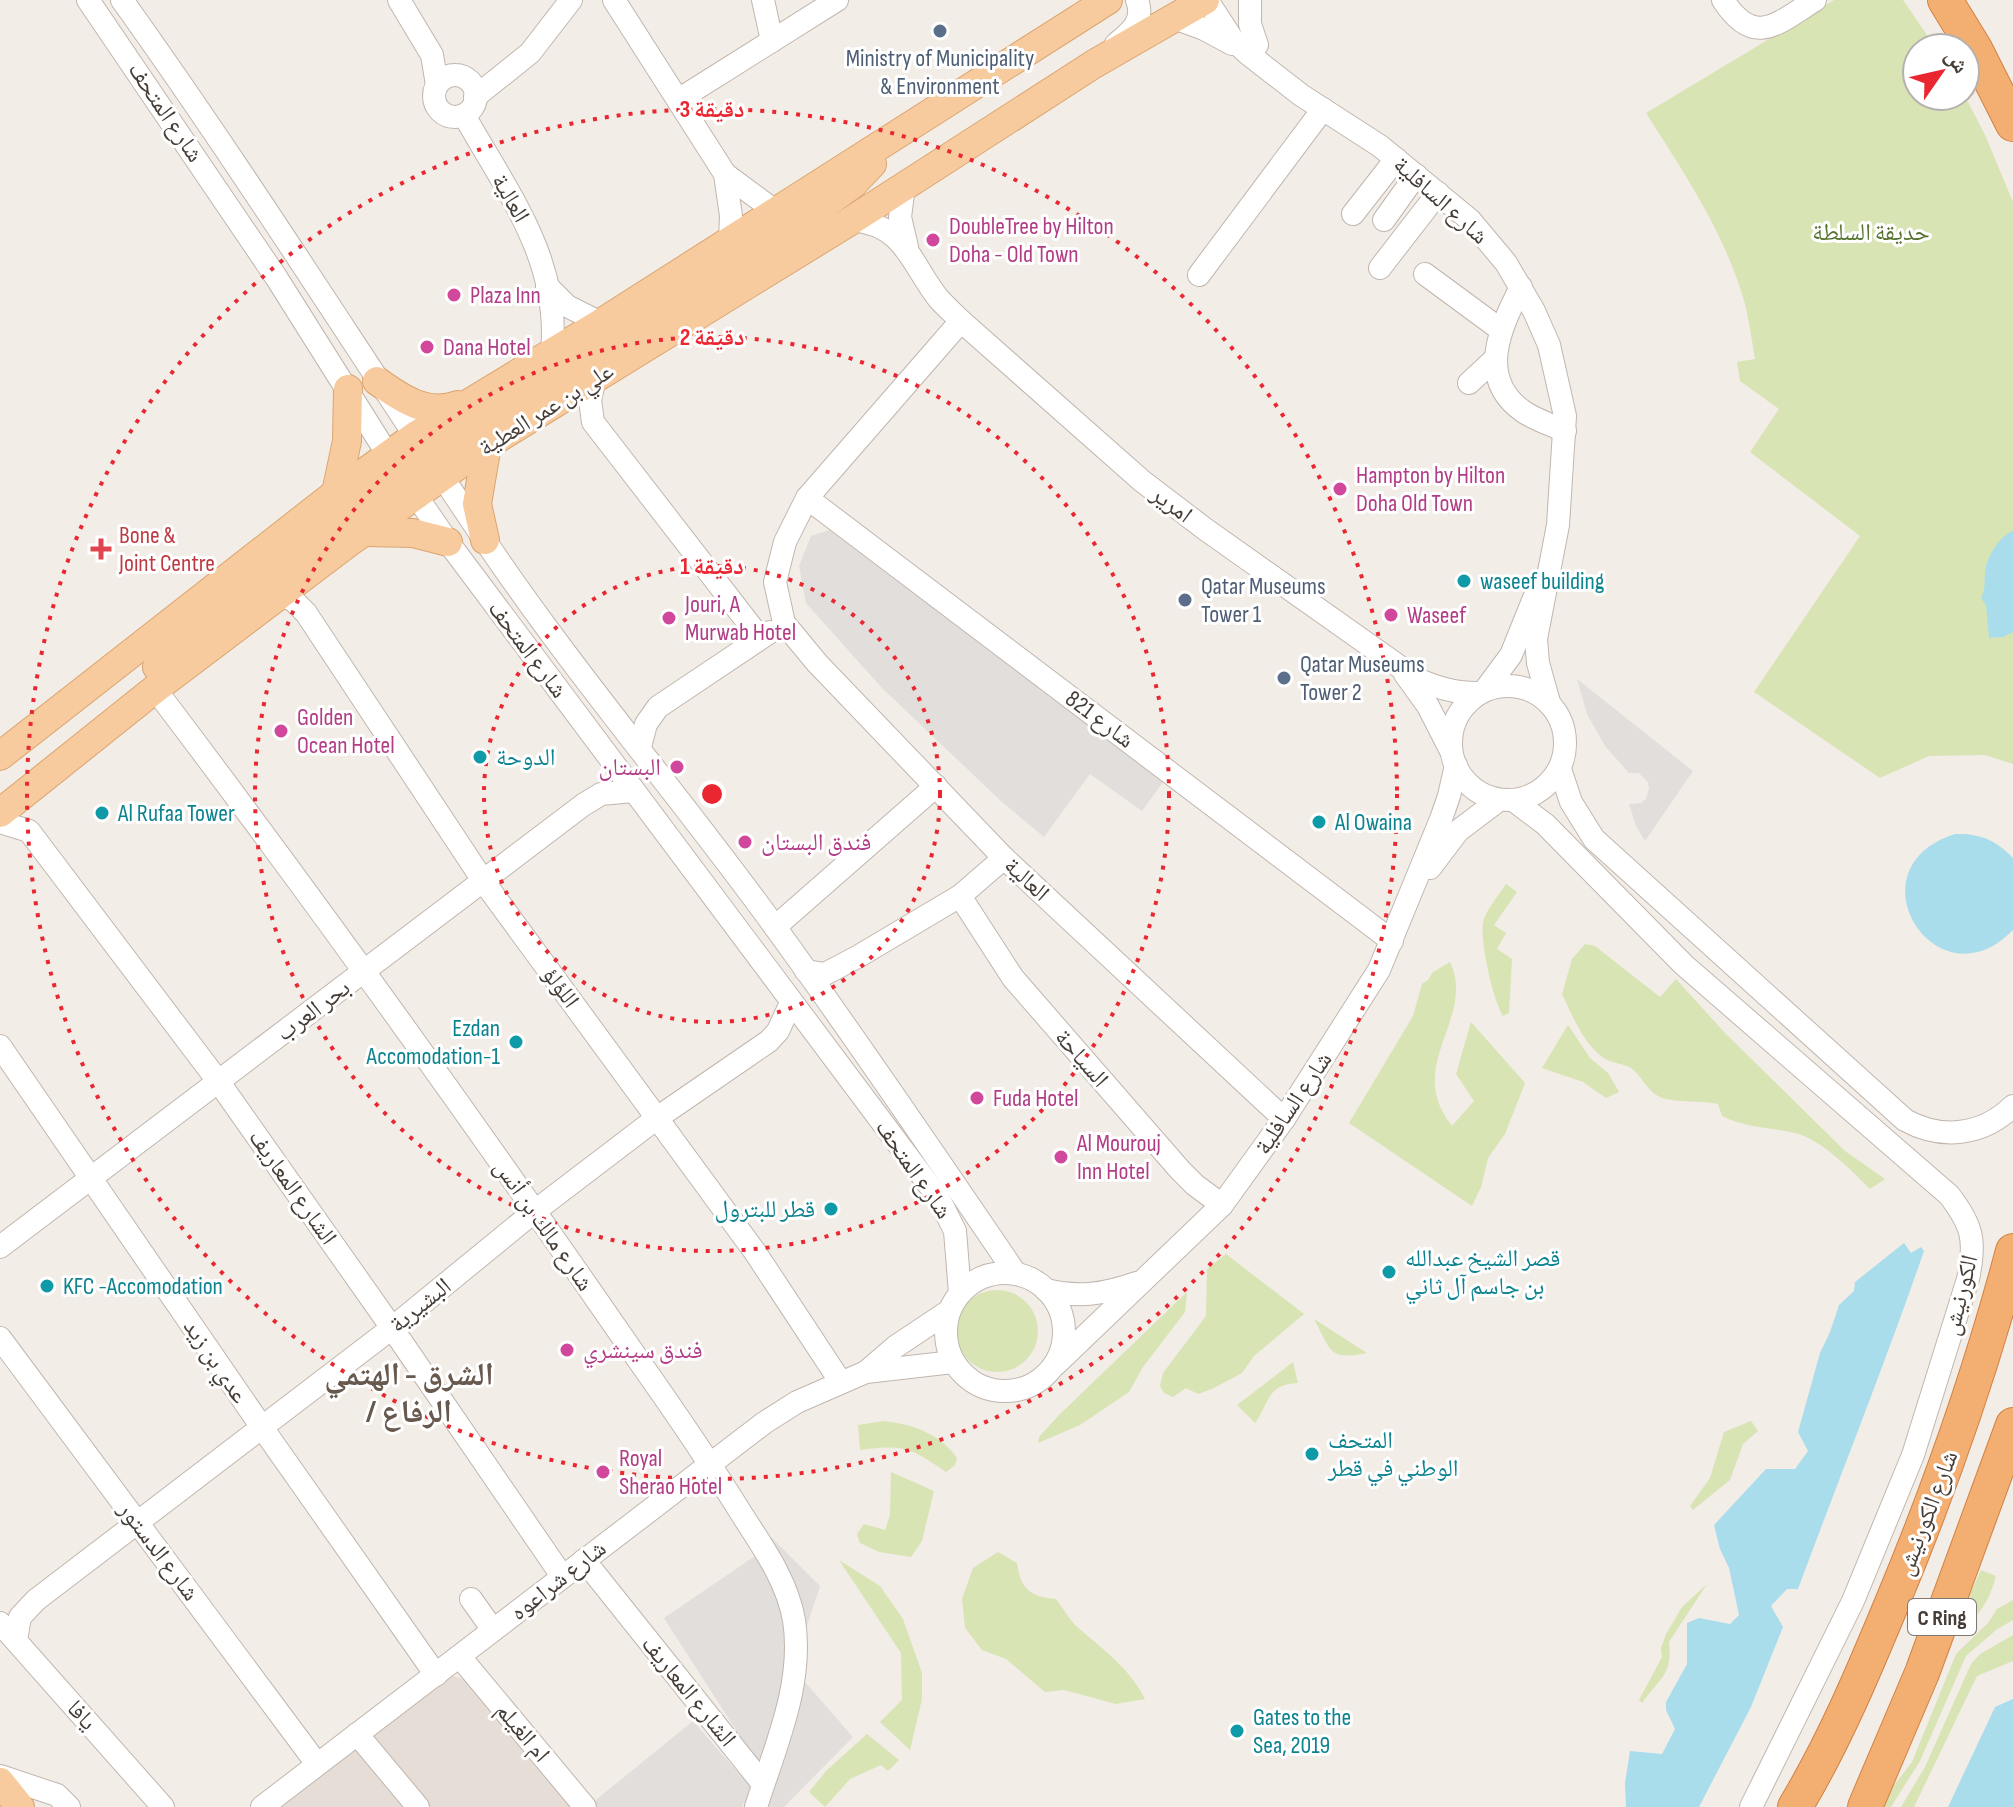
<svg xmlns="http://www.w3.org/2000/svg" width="2013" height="1807" font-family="'Sofia Sans Condensed','Noto Naskh Arabic',sans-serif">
<rect width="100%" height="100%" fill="#f3ede8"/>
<polygon fill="#e6ded6" points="453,1676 472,1682 574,1807 275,1807"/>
<g fill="#d8e4b4">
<path d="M1834,0H1903L1936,48H1917V96H1965L1985,135L2013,202V764L1985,755L1929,756L1880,778L1754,692L1860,536L1750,452L1779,409L1740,381L1737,362L1755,359C1752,340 1749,322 1745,304C1726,235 1684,173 1646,113Z"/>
<path d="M1506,884L1517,892L1494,925L1506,933L1497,949L1512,959L1509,1013L1503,1016C1493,1000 1480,942 1483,923C1485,911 1499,895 1506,884Z"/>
<path d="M1585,944L1595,946L1660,997L1676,979L1725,1033L1845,1151L1885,1179L1870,1189C1850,1169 1822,1140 1795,1133C1770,1127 1745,1128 1722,1116L1718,1104C1699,1100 1678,1103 1662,1098C1647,1092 1643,1077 1631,1068C1624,1064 1614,1063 1607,1060C1585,1048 1572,1015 1562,994L1572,959Z"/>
<path d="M1450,962C1477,1018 1403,1065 1452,1126L1474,1101L1456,1074L1471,1022L1525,1083L1505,1134L1488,1158L1481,1187L1472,1206L1349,1123L1413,1016L1422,984L1428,980L1433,972Z"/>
<polygon points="1568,1025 1590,1058 1608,1073 1619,1092 1606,1098 1583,1082 1542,1068"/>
<polygon points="1226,1254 1304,1314 1254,1356 1242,1373 1212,1389 1198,1394 1186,1388 1173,1397 1164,1393 1160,1386 1163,1373 1206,1316 1207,1269"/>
<circle cx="997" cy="1331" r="41"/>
<polygon points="1187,1292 1185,1312 1143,1367 1129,1392 1080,1425 1038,1443 1039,1437 1059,1415"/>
<path d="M1314,1319L1367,1353C1328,1361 1331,1350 1314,1319Z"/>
<path d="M1293,1362L1298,1383C1267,1384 1270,1402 1255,1423L1237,1405Z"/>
<path d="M884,1421C912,1424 941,1434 957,1458L955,1465L946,1472C911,1448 904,1444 860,1450L858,1425Z"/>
<polygon points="1751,1421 1758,1431 1743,1444 1730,1480 1693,1510 1690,1506 1710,1478 1724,1432"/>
<polygon points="891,1472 934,1491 922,1541 911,1557 879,1552 860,1543 857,1534 864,1524 885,1530 890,1515"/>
<path d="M998,1552L1017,1563C1020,1589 1031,1597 1056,1599C1062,1607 1068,1617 1075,1625C1101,1648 1129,1667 1145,1699L1116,1704L1064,1690L1045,1692L1006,1659L982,1650L965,1628L962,1599L973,1568Z"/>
<polygon points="839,1560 880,1586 903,1619 922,1673 922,1699 910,1750 880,1722 902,1700 901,1653"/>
<path d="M1981,1570L1996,1576C1987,1609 1975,1619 1949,1640Z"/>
<path d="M1707,1584L1669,1642C1673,1674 1660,1678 1642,1703L1639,1700L1662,1657L1661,1648L1666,1634L1682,1607Z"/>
<polygon points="2013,1600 2013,1620 1996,1630 1966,1656 1920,1761 1891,1807 1882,1807 1891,1789 1912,1762 1956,1654 1988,1623 1997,1609"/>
<polygon points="2013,1635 2013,1661 1977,1676 1914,1807 1901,1807 1925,1767 1971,1664 1980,1654"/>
<polygon points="867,1734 899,1760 888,1771 881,1765 850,1779 825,1807 809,1792 826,1771"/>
</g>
<g fill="#e1dedc">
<polygon points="829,530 1163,782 1142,811 1090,774 1044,837 1002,802 881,687 806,603 799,566 811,536"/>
<polygon points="1577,679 1693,771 1645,841 1636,826 1629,804 1641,803 1646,799 1649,788 1648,782 1639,773 1629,773 1605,746 1587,714"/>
<polygon points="771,1537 820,1586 804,1635 805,1682 853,1737 784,1807 745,1807 744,1802 742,1807 595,1807 592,1803 693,1721 741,1776 736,1730 664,1618 755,1556"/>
</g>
<g fill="#a9ddeb">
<path d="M2013,531V632L2003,637L1989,638L1986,605L1981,598C1987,587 1983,578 1986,566C1989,554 2001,535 2013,531Z"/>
<path d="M1955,834C1979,833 1996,840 2013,858V930C1937,1009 1847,868 1955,834Z"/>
<path d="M1904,1243L1911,1253L1921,1247L1924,1251C1885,1364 1840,1476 1798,1589H1787L1771,1606L1783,1627L1751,1707L1699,1807H1626L1625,1783L1630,1751L1662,1754L1675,1729L1666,1710V1702L1687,1664V1623L1699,1618L1730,1624L1739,1615L1729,1568L1720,1549L1714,1525L1766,1469H1795L1808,1451L1798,1432L1820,1353L1830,1332L1839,1305L1854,1291L1855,1282Z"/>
<polygon points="2013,1699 2013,1807 1948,1807 1995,1707"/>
</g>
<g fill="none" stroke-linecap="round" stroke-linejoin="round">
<defs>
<g id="minor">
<polyline points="88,0 276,277 388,455 448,542 938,1197 955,1231 960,1293"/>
<path d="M122,0C248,176 363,360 484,539C574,673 680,796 775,927C858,1041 937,1158 1016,1274"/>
<polyline points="399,0 432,55 437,85"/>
<polyline points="614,0 725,174 775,211"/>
<polyline points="763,0 772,41"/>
<polyline points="1207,0 1233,40 1247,53 1301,95 1380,146 1470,220 1506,263 1534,311 1549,345 1565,416 1558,525 1536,639 1538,663 1549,702"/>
<polyline points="1250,0 1250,24 1257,45"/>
<path d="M1723,0C1754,48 1777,24 1815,0"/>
<polyline points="1174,18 1204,29 1232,44"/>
<path d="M1116,44C1131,32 1145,21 1137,0"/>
<circle cx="455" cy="96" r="21"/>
<polyline points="475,97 530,53 571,0"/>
<polyline points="678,100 837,0"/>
<path d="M464,115C507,192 561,260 552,353"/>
<polyline points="725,174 731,216 730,240"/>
<polyline points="904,186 900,217 907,247"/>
<polyline points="1353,214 1396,159"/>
<path d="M852,220C905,225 910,262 938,298C945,306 953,313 961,321L1142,481L1205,529L1417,679C1438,688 1455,693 1478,693"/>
<polyline points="1384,220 1416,175"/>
<polyline points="1380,268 1438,193"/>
<polyline points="1425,274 1501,330"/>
<polyline points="1199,275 1323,109"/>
<polyline points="547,286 567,306 601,323"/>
<path d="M1521,287C1500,328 1476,379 1524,412C1536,420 1552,425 1565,431"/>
<polyline points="961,321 807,498 785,542 775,582 784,623 817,663 1004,858 1284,1119"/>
<polyline points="595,378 590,400 593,422 760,638"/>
<polyline points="1469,383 1496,358"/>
<polyline points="807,498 1392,941"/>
<polyline points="282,595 294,601 306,613 484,882 755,1252 840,1381"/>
<polyline points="1405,674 1428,706 1451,751"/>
<circle cx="1508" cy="743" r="57"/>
<path d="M155,689C321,908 481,1132 637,1358C673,1409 708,1460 741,1513C762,1546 787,1580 794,1620C804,1684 775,1747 756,1807"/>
<polyline points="1485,690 1511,655 1534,598"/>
<polyline points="640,747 646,724 658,707 770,632"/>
<path d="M1560,769L1571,802L1594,839L1905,1120C1941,1140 1982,1136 2013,1106"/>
<path d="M1513,800L1545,824L1684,965L1949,1195C1973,1226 1976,1241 1968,1279L1913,1455L1853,1601L1751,1807"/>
<polyline points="0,822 29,831 218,1081 392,1328 562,1576"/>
<polyline points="1430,868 1458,831 1499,800"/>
<polyline points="960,896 1013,978 1180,1170 1195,1185 1222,1205"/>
<polyline points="775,927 936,786"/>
<polyline points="806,971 825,974 859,956 960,896 1004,858"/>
<polyline points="0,1046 261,1426 436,1675"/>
<polyline points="0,1247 583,805 601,794 633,791"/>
<circle cx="1005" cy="1332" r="59"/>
<path d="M1046,1290C1079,1298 1105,1294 1136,1283"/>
<polyline points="0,1338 317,1764"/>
<polyline points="1056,1364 1222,1205 1284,1119 1379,970 1441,819 1449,796 1456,765"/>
<polyline points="866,1372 895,1347 949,1311"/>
<polyline points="584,1560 763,1784"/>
<polyline points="471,1599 493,1630"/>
<polyline points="0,1623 163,1807"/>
<polyline points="16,1640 20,1617 36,1600 392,1328 535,1211 657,1118 769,1041 778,1031 791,1003"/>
<polyline points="460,1657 585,1807"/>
<polyline points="357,1734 418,1807"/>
<polyline points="0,1776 57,1795 69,1807"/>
<polyline points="262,1807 764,1423 797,1402 866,1372 953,1362"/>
</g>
<g id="major">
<path d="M377,381C402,399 427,416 458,405"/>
<polyline points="336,493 347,441 348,389"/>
<path d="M416,495C409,478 413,465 427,454L779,237L853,184L872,164"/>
<polyline points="365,532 413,533 448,542"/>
<polyline points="485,540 477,504 487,445"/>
<polyline points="157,667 400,472 413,449"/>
<polyline points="0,756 336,493 415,436 601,323 1108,0"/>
<polyline points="0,813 155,689 348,543 487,445 852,220 1094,64 1205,0"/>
<polyline points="0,1782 20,1807"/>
</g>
<g id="highway">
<polyline points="1945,0 1975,49 2013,124"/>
<path d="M1795,1807C1834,1742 1863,1673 1892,1603C1940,1488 1981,1371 2013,1251"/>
<polyline points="1865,1807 1922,1673 2013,1425"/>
</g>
</defs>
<use href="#minor" stroke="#c1b6ae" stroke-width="24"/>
<use href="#major" stroke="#dba46e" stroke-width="30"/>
<use href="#highway" stroke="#d28143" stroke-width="36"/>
<use href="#minor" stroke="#fff" stroke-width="22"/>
<use href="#major" stroke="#f7cb9d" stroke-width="28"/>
<use href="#highway" stroke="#f3af72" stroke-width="34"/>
</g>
<g fill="none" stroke="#ea2731" stroke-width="4" stroke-dasharray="4 8">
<circle cx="712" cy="794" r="228"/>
<circle cx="712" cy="794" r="457"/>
<circle cx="712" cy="794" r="685"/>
</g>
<g fill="#5c6f8a" stroke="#fff" stroke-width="3">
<circle cx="940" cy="31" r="8"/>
<circle cx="1185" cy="600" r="8"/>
<circle cx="1284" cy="678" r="8"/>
</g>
<g fill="#d1479c" stroke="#fff" stroke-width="3">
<circle cx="933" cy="240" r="8"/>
<circle cx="454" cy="295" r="8"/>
<circle cx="427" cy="347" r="8"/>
<circle cx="1340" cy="489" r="8"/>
<circle cx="1391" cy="615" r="8"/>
<circle cx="669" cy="618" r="8"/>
<circle cx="281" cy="731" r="8"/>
<circle cx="677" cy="767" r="8"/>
<circle cx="745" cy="842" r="8"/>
<circle cx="977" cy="1098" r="8"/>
<circle cx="1061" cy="1157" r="8"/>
<circle cx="567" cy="1350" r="8"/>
<circle cx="603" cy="1472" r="8"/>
</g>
<path fill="#e0444e" stroke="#fff" stroke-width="3" d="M97 537h8v8h8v8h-8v8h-8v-8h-8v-8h8z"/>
<g fill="#0f9aa8" stroke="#fff" stroke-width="3">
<circle cx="1464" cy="581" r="8"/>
<circle cx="480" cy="757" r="8"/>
<circle cx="102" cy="813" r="8"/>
<circle cx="1319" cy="822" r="8"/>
<circle cx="516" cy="1042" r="8"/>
<circle cx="831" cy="1209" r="8"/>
<circle cx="1389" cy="1272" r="8"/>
<circle cx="47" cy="1286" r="8"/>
<circle cx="1312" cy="1454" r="8"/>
<circle cx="1237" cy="1731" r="8"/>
</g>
<g text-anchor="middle" stroke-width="6" stroke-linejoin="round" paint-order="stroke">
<rect fill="#fff" stroke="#7e7773" stroke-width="2" x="1908" y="1599" width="68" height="36" rx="6"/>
<g font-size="22" font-weight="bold" fill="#463d37">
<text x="1942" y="1625">C Ring</text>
</g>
<g font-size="24" fill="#4e5e75" stroke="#fff" text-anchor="start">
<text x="940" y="66" text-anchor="middle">Ministry of Municipality<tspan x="940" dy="28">&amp; Environment</tspan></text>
<text x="1201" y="594">Qatar Museums<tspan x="1201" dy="28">Tower 1</tspan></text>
<text x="1300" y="672">Qatar Museums<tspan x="1300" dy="28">Tower 2</tspan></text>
</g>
<g font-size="24" fill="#463d37" stroke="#fff">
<text transform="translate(166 112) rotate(56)" y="8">شارع المتحف</text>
<text transform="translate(511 198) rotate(60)" y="8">العالية</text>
<text transform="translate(1441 200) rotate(42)" y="8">شارع السافلية</text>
<text transform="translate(546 409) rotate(-32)" y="8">علي بن عمر العطية</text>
<text transform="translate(1172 504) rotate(37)" y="8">امرير</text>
<text transform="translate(528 649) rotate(53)" y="8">شارع المتحف</text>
<text transform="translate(1100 719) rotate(37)" y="8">شارع 821</text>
<text transform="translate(1027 879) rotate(43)" y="8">العالية</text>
<text transform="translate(561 987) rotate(54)" y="8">اللؤلؤ</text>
<text transform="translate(313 1010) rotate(-37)" y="8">بحر العرب</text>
<text transform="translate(1082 1058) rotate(49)" y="8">السياحة</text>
<text transform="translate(1293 1103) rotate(-56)" y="8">شارع السافلية</text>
<text transform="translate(914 1169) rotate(55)" y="8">شارع المتحف</text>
<text transform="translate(293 1187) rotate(55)" y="8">الشارع المعاريف</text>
<text transform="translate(544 1225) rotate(55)" y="8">شارع مالك بن أنس</text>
<text transform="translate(1960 1295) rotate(-76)" y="8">الكورنيش</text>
<text transform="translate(420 1305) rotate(-39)" y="8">البشيرية</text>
<text transform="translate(216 1361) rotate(56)" y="8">عدي بن زيد</text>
<text transform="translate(1927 1513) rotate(-69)" y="8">شارع الكورنيش</text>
<text transform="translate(159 1551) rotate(53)" y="8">شارع الدستور</text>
<text transform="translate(558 1580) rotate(-38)" y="8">شارع شراعوه</text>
<text transform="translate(689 1691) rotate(51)" y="8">الشارع المعاريف</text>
<text transform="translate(82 1715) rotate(48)" y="8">يافا</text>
<text transform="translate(523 1732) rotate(50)" y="8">ام الغيلم</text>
</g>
<g font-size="24" fill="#b23c85" stroke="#fff" text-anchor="start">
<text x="949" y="234">DoubleTree by Hilton<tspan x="949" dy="28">Doha - Old Town</tspan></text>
<text x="470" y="303">Plaza Inn</text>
<text x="443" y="355">Dana Hotel</text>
<text x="1356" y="483">Hampton by Hilton<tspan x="1356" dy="28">Doha Old Town</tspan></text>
<text x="685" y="612">Jouri, A<tspan x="685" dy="28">Murwab Hotel</tspan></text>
<text x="1407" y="623">Waseef</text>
<text x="297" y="725">Golden<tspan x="297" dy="28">Ocean Hotel</tspan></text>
<text x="661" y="775" text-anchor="end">البستان</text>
<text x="761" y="850">فندق البستان</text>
<text x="993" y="1106">Fuda Hotel</text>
<text x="1077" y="1151">Al Mourouj<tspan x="1077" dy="28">Inn Hotel</tspan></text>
<text x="583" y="1358">فندق سينشري</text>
<text x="619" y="1466">Royal<tspan x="619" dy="28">Sherao Hotel</tspan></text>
</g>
<g font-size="24" fill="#56732e" stroke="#fff">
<text x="1871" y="240">حديقة السلطة</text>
</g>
<g font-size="24" fill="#be3a42" stroke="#fff" text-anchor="start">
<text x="119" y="543">Bone &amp;<tspan x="119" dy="28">Joint Centre</tspan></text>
</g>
<g font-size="24" fill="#0d838f" stroke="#fff" text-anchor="start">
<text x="1480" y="589">waseef building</text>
<text x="496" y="765">الدوحة</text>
<text x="118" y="821">Al Rufaa Tower</text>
<text x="1335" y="830">Al Owaina</text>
<text x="500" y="1036" text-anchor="end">Ezdan<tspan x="500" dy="28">Accomodation-1</tspan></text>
<text x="815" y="1217" text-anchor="end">قطر للبترول</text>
<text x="1405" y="1266">قصر الشيخ عبدالله<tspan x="1405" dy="28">بن جاسم آل ثاني</tspan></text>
<text x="63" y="1294">KFC -Accomodation</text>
<text x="1328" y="1448">المتحف<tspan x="1328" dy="28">الوطني في قطر</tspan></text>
<text x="1253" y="1725">Gates to the<tspan x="1253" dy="28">Sea, 2019</tspan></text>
</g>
<g font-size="32" font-weight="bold" fill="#68594f" stroke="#fff">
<text x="409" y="1385">الشرق - الهتمي<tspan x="409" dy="37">/ الرفاع</tspan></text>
</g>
</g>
<circle cx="712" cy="794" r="12" fill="#ea2731" stroke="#fff" stroke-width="4"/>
<g font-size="24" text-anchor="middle" font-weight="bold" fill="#ea2731" stroke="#fff" stroke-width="6" stroke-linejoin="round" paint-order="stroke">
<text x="712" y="117">3 دقيقة</text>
<text x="712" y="345">2 دقيقة</text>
<text x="712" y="574">1 دقيقة</text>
</g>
<g transform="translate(1941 72) rotate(56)"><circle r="38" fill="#ffffff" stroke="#b5b1af" stroke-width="2"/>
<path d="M0-6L14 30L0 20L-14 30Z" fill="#ea2731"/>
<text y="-12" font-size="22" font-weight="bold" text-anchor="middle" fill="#463d37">ش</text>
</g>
</svg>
